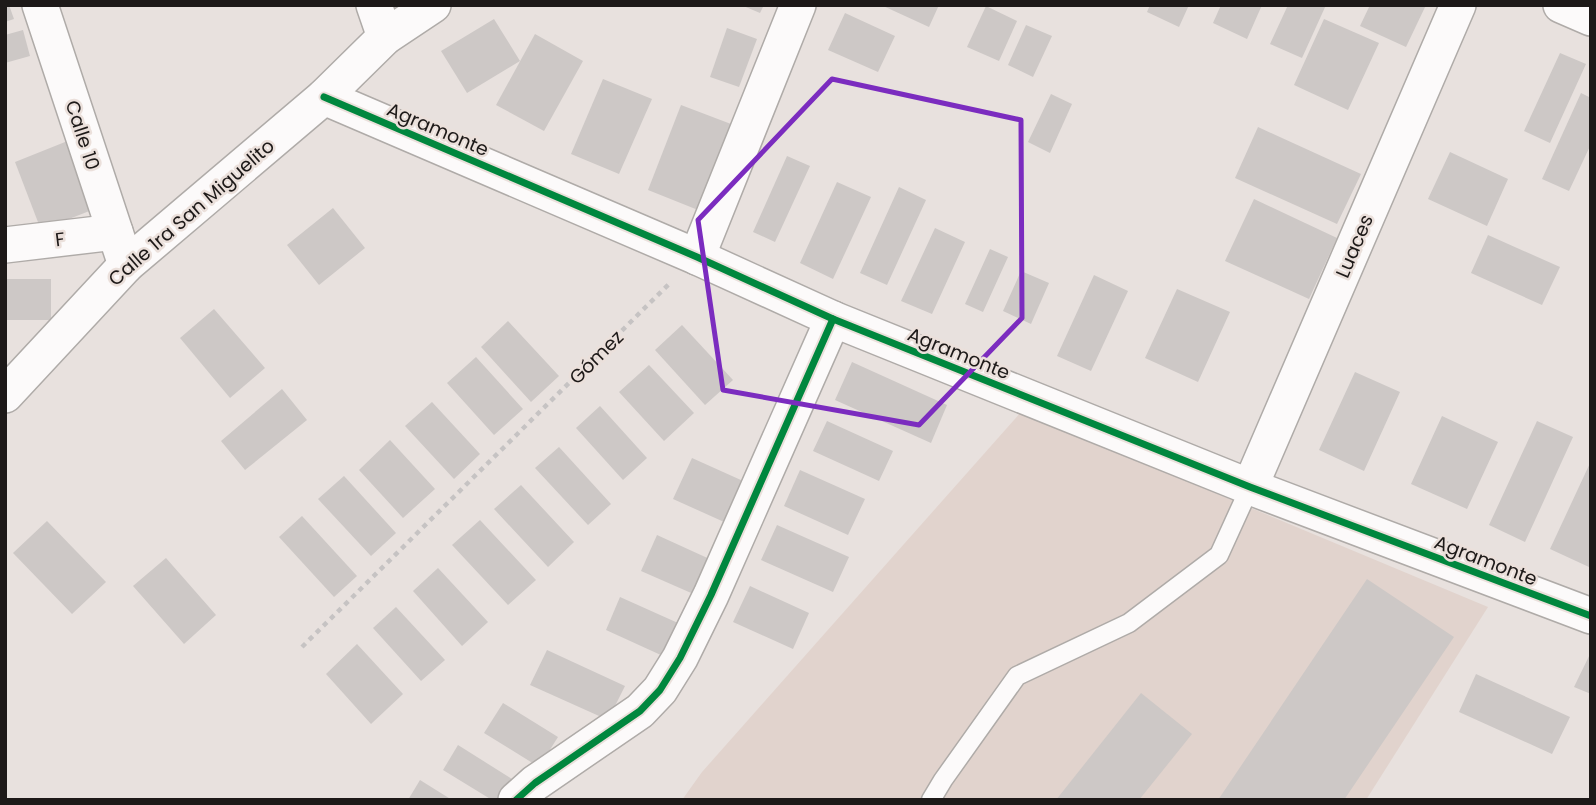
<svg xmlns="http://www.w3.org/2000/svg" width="1596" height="805" font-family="Poppins,sans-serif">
<rect width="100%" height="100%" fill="#e8e1de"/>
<polygon fill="#e1d3cd" points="1021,412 1488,607 1366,800 682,800 702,772"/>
<g fill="#cdc8c6">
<polygon points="5,5 9,5 14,19 5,22"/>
<polygon points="741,5 764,5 760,13"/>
<polygon points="881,5 939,5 929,27"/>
<polygon points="1150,5 1189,5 1179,27 1147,12"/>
<polygon points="1221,5 1262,5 1247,39 1213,23"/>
<polygon points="1288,5 1326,5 1302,58 1270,44"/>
<polygon points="1370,5 1426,5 1406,47 1360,26"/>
<polygon points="986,6 1017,21 999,61 967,47"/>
<polygon points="845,13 895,36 878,72 828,50"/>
<polygon points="494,19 520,61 467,93 441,51"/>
<polygon points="1324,19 1379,43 1348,110 1294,85"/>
<polygon points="1026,25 1052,36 1033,77 1008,65"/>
<polygon points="727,28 757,39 739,87 710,77"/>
<polygon points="23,30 30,56 5,63 5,35"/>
<polygon points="535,34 583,61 544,131 496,105"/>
<polygon points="1560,53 1586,64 1550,143 1524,131"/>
<polygon points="603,79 652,99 619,174 571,154"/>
<polygon points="1581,93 1591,98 1591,144 1569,191 1542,179"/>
<polygon points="1051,94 1072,104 1050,153 1028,142"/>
<polygon points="681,105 731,124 698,210 648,190"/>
<polygon points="1258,127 1361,174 1337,224 1235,178"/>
<polygon points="70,140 97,208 41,230 15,162"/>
<polygon points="1450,152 1508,179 1487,226 1428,199"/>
<polygon points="787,156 810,166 775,242 753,232"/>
<polygon points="837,182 871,197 833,279 800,263"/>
<polygon points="899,187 926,200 887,285 860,273"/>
<polygon points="1254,199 1337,238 1309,299 1225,261"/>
<polygon points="333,208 365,248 319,285 287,245"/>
<polygon points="935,228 965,242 932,314 901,301"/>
<polygon points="1488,235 1560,267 1542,305 1471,273"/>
<polygon points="990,249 1008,257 983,312 965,304"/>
<polygon points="1021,271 1049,283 1031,324 1003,311"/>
<polygon points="1094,275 1128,291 1091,371 1057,356"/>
<rect x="5" y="279" width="46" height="41"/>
<polygon points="1177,289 1230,312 1198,382 1145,358"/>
<polygon points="214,309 265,368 230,398 180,338"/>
<polygon points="508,321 559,376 531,402 481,347"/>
<polygon points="682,325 733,380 705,405 655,350"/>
<polygon points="476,357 523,409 494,435 447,383"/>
<polygon points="852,362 947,405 931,443 835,400"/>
<polygon points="649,365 694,413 664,441 619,392"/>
<polygon points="1355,372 1400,392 1364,471 1319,450"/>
<polygon points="282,389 307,420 245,470 221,441"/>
<polygon points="432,402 480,454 454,479 405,426"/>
<polygon points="600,406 647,458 623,480 576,428"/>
<polygon points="1442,416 1498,442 1467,509 1411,484"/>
<polygon points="827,421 893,451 879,481 813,451"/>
<polygon points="1537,421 1573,437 1525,542 1489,525"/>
<polygon points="390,440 435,489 403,518 359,470"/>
<polygon points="559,447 611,504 588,525 535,468"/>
<polygon points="692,458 752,485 733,526 673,499"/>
<polygon points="1591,461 1591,563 1589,567 1550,549"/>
<polygon points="800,470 865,499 848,535 784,506"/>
<polygon points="344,476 396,533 371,556 318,499"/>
<polygon points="521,485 574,542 548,567 494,509"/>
<polygon points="302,516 357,576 334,597 279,537"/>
<polygon points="480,520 536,580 508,605 452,545"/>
<polygon points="47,521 106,582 72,614 13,553"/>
<polygon points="777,525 849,557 833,592 761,560"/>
<polygon points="657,535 714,561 698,596 641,571"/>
<polygon points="166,558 216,615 184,644 133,586"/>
<polygon points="438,568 488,622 462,646 413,591"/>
<polygon points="1367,579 1454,637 1344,800 1218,800"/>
<polygon points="750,586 809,613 793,649 733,622"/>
<polygon points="620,597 678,623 663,656 606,630"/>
<polygon points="396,607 445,660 421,681 373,628"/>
<polygon points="357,644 403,694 371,724 326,674"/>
<polygon points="547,650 625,686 608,720 530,685"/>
<polygon points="1591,652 1591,694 1574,687"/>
<polygon points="1476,674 1570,717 1552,754 1459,712"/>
<polygon points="1141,693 1192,734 1139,800 1056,800"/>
<polygon points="503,703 558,737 539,767 484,733"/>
<polygon points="458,745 512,779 499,800 492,800 443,770"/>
<polygon points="420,780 452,800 408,800"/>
</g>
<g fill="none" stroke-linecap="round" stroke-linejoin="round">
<defs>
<polyline id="lane" points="931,800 943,780 1017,676 1129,623 1219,555 1250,487"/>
<g id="street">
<polyline points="40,5 126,265"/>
<polyline points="374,5 385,37"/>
<polyline points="1561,5 1591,18"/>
<polyline points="324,97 697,257 833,319 1250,487 1591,616"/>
<polyline points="5,245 115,232"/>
<polyline points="697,257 798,5"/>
<polyline points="5,395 126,265 324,97 385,37 433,5"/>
<polyline points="1250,487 1458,5"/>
<polyline points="516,800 535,783 640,711 660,690 680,658 711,595 833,319"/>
</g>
</defs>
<use href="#lane" stroke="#afaba8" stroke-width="21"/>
<use href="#street" stroke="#afaba8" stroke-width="38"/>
<polyline stroke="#c6c3c3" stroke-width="4.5" stroke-dasharray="5 5" stroke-linecap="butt" points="302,647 670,283"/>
<use href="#lane" stroke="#fcfafa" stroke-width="18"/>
<use href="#street" stroke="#fcfafa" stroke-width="35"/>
<defs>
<g id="cycleway">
<polyline points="324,97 697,257 833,319 1250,487 1591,616"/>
<polyline points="516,800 535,783 640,711 660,690 680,658 711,595 833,319"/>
</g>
</defs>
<use href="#cycleway" stroke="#ebe0db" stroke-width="11"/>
<use href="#cycleway" stroke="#00873e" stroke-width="7"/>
</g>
<path fill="none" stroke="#7b2cbf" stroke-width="5" stroke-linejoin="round" d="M832,79L1021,120L1022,318L919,425L723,390L698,220Z"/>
<g text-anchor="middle" stroke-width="5" stroke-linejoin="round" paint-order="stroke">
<g font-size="19" fill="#1d1918" stroke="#ebe0db">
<text transform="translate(438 129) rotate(23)" y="7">Agramonte</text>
<text transform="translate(83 135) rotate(72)" y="7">Calle 10</text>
<text transform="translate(191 212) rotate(-41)" y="7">Calle 1ra San Miguelito</text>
<text transform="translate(60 239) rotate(-7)" y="7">F</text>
<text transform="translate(1354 246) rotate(-67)" y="7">Luaces</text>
<text transform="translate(959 353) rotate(22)" y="7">Agramonte</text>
<text transform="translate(596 357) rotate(-45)" y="7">Gómez</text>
<text transform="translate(1486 560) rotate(21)" y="7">Agramonte</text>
</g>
</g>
<rect width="1596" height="805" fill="none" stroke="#1d1918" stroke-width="14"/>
</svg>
